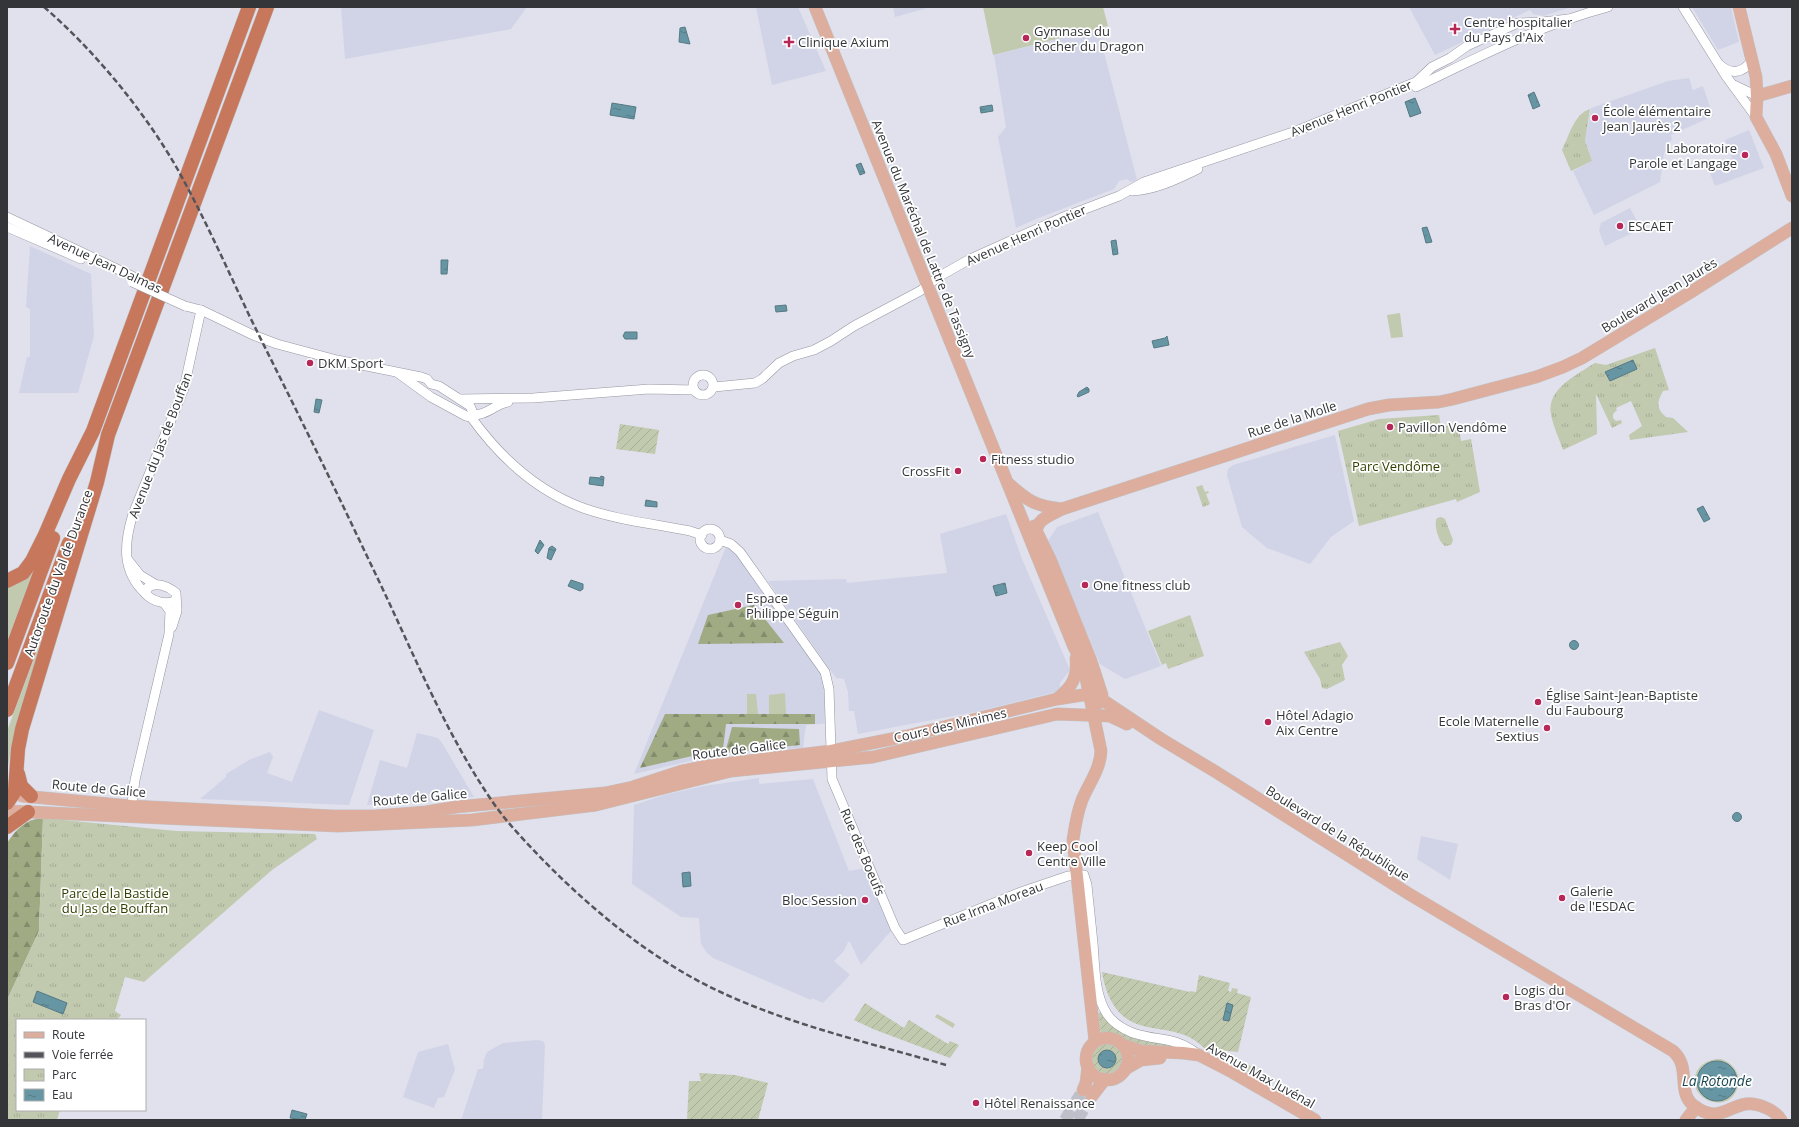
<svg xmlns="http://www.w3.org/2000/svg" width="1799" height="1127" font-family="'Open Sans',sans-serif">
<defs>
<pattern id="forest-firs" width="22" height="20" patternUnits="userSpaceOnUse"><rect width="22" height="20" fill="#a0ab84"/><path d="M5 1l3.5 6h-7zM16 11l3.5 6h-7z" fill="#838c6d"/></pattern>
<pattern id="park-tufts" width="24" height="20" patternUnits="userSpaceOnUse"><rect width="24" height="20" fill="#c1c9ae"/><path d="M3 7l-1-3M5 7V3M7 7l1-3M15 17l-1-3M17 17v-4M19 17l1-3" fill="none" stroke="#a6ad96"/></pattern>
<pattern id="garden-furrows" width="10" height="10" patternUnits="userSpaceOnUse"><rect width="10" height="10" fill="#c1c9ae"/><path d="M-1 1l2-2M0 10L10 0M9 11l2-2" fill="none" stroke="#a6ad96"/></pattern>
<pattern id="water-ripples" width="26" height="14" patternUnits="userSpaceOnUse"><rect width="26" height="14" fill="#6696a3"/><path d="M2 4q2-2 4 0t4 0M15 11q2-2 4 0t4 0" fill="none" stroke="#557b86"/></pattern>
</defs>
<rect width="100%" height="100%" fill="#e0e1ed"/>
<g fill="#d1d4e7">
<polygon points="341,7 527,7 511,29 345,59"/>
<polygon points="756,7 798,7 826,71 772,85"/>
<polygon points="893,7 931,7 895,17"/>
<polygon points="1409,7 1572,7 1543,16 1533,14 1530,10 1435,55"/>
<polygon points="1692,7 1731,7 1739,42 1718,50"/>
<polygon points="1098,29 1137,180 1131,182 1127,179 1119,181 1114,189 1036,219 1016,228 998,137 1006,127 994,55"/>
<polygon points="1689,78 1693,90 1703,86 1713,116 1671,135 1672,139 1668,144 1664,154 1660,182 1594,215 1573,171 1592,161 1585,141 1591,108 1668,81"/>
<polygon points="1749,130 1764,168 1715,186 1708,168 1732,158 1725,140"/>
<polygon points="1630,208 1641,229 1605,246 1599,231 1601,223"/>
<polygon points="30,246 91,274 94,336 78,393 19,393 27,357 30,357 30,309 26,307"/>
<polygon points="1335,435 1354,521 1331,537 1310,564 1267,548 1242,527 1227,475 1228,469 1233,465"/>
<polygon points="1098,512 1161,666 1125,679 1100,664 1048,541 1057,527"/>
<polygon points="1006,514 1022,559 1070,670 1060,683 1060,689 1056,692 980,711 858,734 854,711 849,711 848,692 844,679 836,678 768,581 846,579 847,583 947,573 940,534"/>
<polygon points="728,542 822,667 831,723 806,725 803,748 725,753 634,774"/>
<polygon points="319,710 374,730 349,805 200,799 226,777 226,774 251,759 270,752 273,757 267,773 292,782"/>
<polygon points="417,733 438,738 442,743 474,797 367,805 380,760 407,768"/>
<polygon points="759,778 759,784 813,779 849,871 866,868 891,931 861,965 850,942 848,942 844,951 834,961 850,975 823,1003 812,998 811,1000 713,958 707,953 701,944 699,918 681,917 632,884 634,805 664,795 704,786"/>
<polygon points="1421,836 1458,844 1450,880 1417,859"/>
<polygon points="537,1040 543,1041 545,1045 542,1120 461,1120 478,1069 483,1069 484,1059 487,1052 503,1043"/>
<polygon points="448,1044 455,1070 444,1097 438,1098 434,1108 403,1097 418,1052"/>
</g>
<g fill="#c1c9ae" fill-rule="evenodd">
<polygon points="983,7 1103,7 1108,26 993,55"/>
<polygon points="1400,313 1403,337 1391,338 1387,315"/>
<polygon points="36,563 7,642 7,585"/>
<polygon points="54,606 11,748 7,773 7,731"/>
<polygon points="785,693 786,715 769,715 769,695"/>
<polygon points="747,694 756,694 758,714 747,714"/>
<polygon points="937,1014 955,1024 953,1028 935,1017"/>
<path d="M1721,1059C1732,1063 1738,1070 1739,1081C1734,1122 1678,1097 1699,1068C1705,1061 1712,1059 1721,1059ZM1717,1061L1726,1063L1720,1101C1708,1101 1696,1088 1698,1077Z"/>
<polygon points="1247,1064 1273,1079 1270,1084 1237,1066"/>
</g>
<g fill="url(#forest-firs)">
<polygon points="754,605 784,643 698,644 708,615"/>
<polygon points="665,714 815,714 815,724 726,724 723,749 640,768"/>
<polygon points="732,727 799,729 800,745 725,753"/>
<path d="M43,818L39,931L7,1000V843C16,829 26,819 43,818Z"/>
</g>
<g fill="url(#park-tufts)">
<path d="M1590,109L1585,141L1592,161L1571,171L1562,150C1569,136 1574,114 1590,109Z"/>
<path d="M1655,348L1669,390L1663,391C1657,402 1656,408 1666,417L1673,418L1688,432L1630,440L1629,435L1642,426L1631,401L1616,408L1617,410L1613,414V418L1616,421L1621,420L1622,423L1612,428L1596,394L1597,434L1563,450C1559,438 1553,426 1551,414C1546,389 1578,374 1595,363L1606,365Z"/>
<polygon points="1439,415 1441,427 1451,425 1459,427 1461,441 1471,439 1480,492 1457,502 1456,499 1359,526 1338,431 1379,419"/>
<polygon points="1202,485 1205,492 1208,491 1209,493 1206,494 1210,504 1203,507 1196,487"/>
<path d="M1441,517L1445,519L1453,540L1451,545L1445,546C1439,543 1433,524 1437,518Z"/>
<polygon points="1190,615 1204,656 1168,669 1166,663 1162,665 1148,631"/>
<polygon points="1340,642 1348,656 1342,665 1345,680 1327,689 1322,688 1320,679 1304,652"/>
<polygon points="43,818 176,831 315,834 317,839 272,870 144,982 125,977 115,1011 121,1015 117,1020 17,1020 17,1110 60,1110 57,1120 7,1120 7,1000 39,931"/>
</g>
<g fill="url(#garden-furrows)">
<polygon points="620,424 659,430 655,454 616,449"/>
<path d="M1102,972L1190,992V991L1196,992L1199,975L1230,983L1228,991L1231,992L1232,988L1238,989L1237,993L1251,997L1238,1052L1205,1049C1177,1018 1135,1041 1113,1004C1107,994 1104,984 1102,972Z"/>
<polygon points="865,1003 904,1028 909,1020 948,1044 950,1041 959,1045 950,1058 873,1029 854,1020"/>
<path d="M1103,1012L1127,1035L1136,1039L1175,1044L1174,1049C1164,1048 1152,1050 1142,1048C1128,1044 1117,1032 1101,1034L1098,1013Z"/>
<circle cx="1107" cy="1059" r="15"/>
<polygon points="699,1073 735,1075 768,1083 758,1120 687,1120 689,1081 701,1081"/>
</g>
<g fill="url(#water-ripples)" stroke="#577983">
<polygon points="685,27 690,44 679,42 680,28"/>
<polygon points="1534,92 1540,106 1533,109 1528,95"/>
<polygon points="1415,98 1421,113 1410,117 1405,102"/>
<polygon points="612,103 636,107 634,119 610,115"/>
<polygon points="992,105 993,111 981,113 980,107"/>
<polygon points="861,163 865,173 860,175 856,165"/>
<polygon points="1427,227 1432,242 1426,243 1422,228"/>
<polygon points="1116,240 1118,254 1113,255 1111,241"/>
<polygon points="441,260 448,260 447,274 441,274"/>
<polygon points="786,305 787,311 776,312 775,306"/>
<polygon points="625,332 637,332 637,339 625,339 623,336"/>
<polygon points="1167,336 1169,345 1154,348 1152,341 1165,338"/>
<polygon points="1633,360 1637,369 1610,381 1605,372"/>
<polygon points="1087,387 1089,389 1089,392 1078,397 1077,396 1079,392"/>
<polygon points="316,399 322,400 319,413 314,412"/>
<circle cx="1399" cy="467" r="4.5"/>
<polygon points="601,476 604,477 603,486 589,484 590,477 600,478"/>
<polygon points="646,500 657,502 657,507 645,506"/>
<polygon points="1703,506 1710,519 1704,522 1697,509"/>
<polygon points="540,540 544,545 538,554 535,551"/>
<polygon points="552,546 556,549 551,560 547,558 549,548"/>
<polygon points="571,580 583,584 583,589 580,591 568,586"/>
<polygon points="1005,583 1007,593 996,596 993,586"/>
<circle cx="1574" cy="645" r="4.5"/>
<circle cx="1737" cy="817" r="4.5"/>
<polygon points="690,872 691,886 683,887 682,873"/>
<polygon points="37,991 67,1003 63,1014 33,1002"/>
<polygon points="1227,1003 1233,1005 1229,1021 1223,1020"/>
<circle cx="1107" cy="1059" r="9"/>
<circle cx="1717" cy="1081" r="20"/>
<polygon points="292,1110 307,1114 305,1120 290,1118"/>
</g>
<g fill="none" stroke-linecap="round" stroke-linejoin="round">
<g stroke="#bebfc9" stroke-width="12" stroke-dasharray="12 6" stroke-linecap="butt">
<polyline points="1065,1120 1083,1090"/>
<polyline points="1077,1120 1092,1096"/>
</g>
<defs>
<g id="minor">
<polyline points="1683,7 1726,76 1756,117"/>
<path d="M1720,65C1732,75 1742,73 1752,61"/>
<polyline points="1734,85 1757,96"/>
<path d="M1416,87C1479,57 1540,25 1608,7"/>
<path d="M1132,191C1156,190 1177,179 1198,169"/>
<polyline points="7,217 134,277"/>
<polyline points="7,227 81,259"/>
<polyline points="185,306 201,310 253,335 277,344 337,360 421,377 427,379 431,384 439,386 470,406 474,415"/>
<polyline points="398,373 431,397 466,416 471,417 474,415"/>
<circle cx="703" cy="385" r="10"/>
<polyline points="714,387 755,383 762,379 779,363 793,356 814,350 831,341 854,326 920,291 940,276 970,259 1061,218 1119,196 1144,182 1299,130 1416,82 1432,67 1450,58 1467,46 1518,23 1543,22 1568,19"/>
<polyline points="460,399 533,398 649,389 694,390"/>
<path d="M474,415C488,415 495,404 508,402"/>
<path d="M471,417C499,456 537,491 583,508C617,520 655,524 690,531L702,535"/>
<circle cx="710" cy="539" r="10"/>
<path d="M720,540L731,544L740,552L825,672L829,689L832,779L895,928L903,940L1021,892L1068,876L1084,875L1087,885C1089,904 1091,923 1093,943C1095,965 1094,994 1107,1014C1113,1023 1123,1029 1133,1033C1160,1042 1174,1035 1199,1055"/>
<polyline points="129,561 140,575 155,584"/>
<path d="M146,594C121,571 124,543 133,514L184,388L201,310"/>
<path d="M172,627L177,611L176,593C168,586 157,582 148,587L146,594C152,601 167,606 176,600"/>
<polyline points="131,811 135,780 169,634 170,611 164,603"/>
</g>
<g id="major">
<path d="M815,7L1035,551L1074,647L1083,664L1101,751C1100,770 1089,783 1082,800C1077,813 1075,826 1073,840L1095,1041"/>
<polyline points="1739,7 1756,77 1757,96 1756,117 1776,154 1792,196"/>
<polyline points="1757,96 1792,86"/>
<path d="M1009,484C1029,502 1036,506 1062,509"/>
<polyline points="1034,526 1050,559 1091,661 1102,695 1099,703"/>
<path d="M1033,545C1037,519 1040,520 1062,509L1368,409L1389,405L1439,402L1453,399L1536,377L1563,367L1582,358L1691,292L1792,228"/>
<path d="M1058,698C1072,687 1078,677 1076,658"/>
<path d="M22,796L131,806L332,816H375L426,812L456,807L605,793L633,787L682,771L707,766L831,751L907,736L1057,699L1089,694L1101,699L1161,739L1216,772L1409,894L1673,1051C1693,1069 1674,1094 1697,1108C1719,1122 1727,1107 1746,1104C1752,1103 1759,1105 1764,1107C1772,1110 1777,1113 1781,1120"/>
<polyline points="7,811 338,826 472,820 596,805 731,771 873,757 1057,714 1110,716 1127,724"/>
<circle cx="1107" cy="1059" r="21"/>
<polyline points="1123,1045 1141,1051 1183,1053 1199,1055 1232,1072 1315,1120"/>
<polyline points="1125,1069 1141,1060 1160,1058"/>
<polyline points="1083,1090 1086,1083 1088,1066"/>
<polyline points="1092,1096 1105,1079"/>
<polyline points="1686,1120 1696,1107"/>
</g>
<g id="highway">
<polyline points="7,581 23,573 32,561 45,535 69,479 93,431 249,7"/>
<polyline points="7,663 53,538"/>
<polyline points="7,710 69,543"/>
<polyline points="18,774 21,786 31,796"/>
<polyline points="7,803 15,791 18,749 22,729 97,482 108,435 267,7"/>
<polyline points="7,827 28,812"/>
</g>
</defs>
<use href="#minor" stroke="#9596a2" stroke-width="10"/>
<use href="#major" stroke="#c2c2c4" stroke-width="13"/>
<use href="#highway" stroke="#c2c2c4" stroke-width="15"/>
<use href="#minor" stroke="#fff" stroke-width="9"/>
<use href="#major" stroke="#ddae9d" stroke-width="12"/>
<use href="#highway" stroke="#c7785c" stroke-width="14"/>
<path stroke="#54555a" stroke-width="2.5" stroke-dasharray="6 3" stroke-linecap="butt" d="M44,7C95,51 145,112 178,170C204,217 226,266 249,315C267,352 286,389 304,426C329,476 353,527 377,577C413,652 444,730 490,798C505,821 524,840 542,859C591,909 648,956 710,987C785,1024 867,1042 946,1065"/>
<defs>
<polyline id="minor-bridge" points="132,282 185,306"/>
</defs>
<use href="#minor-bridge" stroke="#9596a2" stroke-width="10" stroke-linecap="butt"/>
<use href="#minor-bridge" stroke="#fff" stroke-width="9"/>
</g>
<g fill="#b72858" stroke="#fff" stroke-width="1.5">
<path d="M1453 23h4v4h4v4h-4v4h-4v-4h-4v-4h4z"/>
<circle cx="1026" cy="38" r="4"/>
<path d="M787 36h4v4h4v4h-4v4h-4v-4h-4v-4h4z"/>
<circle cx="1595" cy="118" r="4"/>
<circle cx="1745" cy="155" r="4"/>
<circle cx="1620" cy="226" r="4"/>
<circle cx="310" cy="363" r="4"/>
<circle cx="1390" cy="427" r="4"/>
<circle cx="983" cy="459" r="4"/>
<circle cx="958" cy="471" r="4"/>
<circle cx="1085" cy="585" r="4"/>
<circle cx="738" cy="605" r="4"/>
<circle cx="1538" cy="702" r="4"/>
<circle cx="1268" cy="722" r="4"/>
<circle cx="1547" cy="728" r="4"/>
<circle cx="1029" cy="853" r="4"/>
<circle cx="1562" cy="898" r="4"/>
<circle cx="865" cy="900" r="4"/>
<circle cx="1506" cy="997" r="4"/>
<circle cx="976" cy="1103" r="4"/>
</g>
<g text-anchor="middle" stroke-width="3.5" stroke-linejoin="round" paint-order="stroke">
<g font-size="13" fill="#343539" stroke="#fff" text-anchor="start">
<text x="1464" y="27">Centre hospitalier<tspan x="1464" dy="15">du Pays d'Aix</tspan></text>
<text x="1034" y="36">Gymnase du<tspan x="1034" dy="15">Rocher du Dragon</tspan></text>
<text x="798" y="47">Clinique Axium</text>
<text x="1603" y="116">École élémentaire<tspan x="1603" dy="15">Jean Jaurès 2</tspan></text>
<text x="1737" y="153" text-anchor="end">Laboratoire<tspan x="1737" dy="15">Parole et Langage</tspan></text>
<text x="1628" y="231">ESCAET</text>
<text x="318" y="368">DKM Sport</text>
<text x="1398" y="432">Pavillon Vendôme</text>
<text x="991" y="464">Fitness studio</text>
<text x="950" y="476" text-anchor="end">CrossFit</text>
<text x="1093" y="590">One fitness club</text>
<text x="746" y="603">Espace<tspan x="746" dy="15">Philippe Séguin</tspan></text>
<text x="1546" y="700">Église Saint-Jean-Baptiste<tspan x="1546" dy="15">du Faubourg</tspan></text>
<text x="1276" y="720">Hôtel Adagio<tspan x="1276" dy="15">Aix Centre</tspan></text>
<text x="1539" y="726" text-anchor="end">Ecole Maternelle<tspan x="1539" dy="15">Sextius</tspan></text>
<text x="1037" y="851">Keep Cool<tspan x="1037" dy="15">Centre Ville</tspan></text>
<text x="1570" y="896">Galerie<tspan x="1570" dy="15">de l'ESDAC</tspan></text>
<text x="857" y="905" text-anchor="end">Bloc Session</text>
<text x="1514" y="995">Logis du<tspan x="1514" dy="15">Bras d'Or</tspan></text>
<text x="984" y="1108">Hôtel Renaissance</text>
</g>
<g font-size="13" fill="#343539" stroke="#fff">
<text transform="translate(1351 108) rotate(-22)" y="5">Avenue Henri Pontier</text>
<text transform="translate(1026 235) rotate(-24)" y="5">Avenue Henri Pontier</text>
<text transform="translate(924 239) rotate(68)" y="5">Avenue du Maréchal de Lattre de Tassigny</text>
<text transform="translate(105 263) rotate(25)" y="5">Avenue Jean Dalmas</text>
<text transform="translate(1659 295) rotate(-31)" y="5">Boulevard Jean Jaurès</text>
<text transform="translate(1292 419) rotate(-18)" y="5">Rue de la Molle</text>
<text transform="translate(160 445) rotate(-69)" y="5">Avenue du Jas de Bouffan</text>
<text transform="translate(58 573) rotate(-70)" y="5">Autoroute du Val de Durance</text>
<text transform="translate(950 725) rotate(-13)" y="5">Cours des Minimes</text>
<text transform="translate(739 749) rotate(-7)" y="5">Route de Galice</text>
<text transform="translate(99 788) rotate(5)" y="5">Route de Galice</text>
<text transform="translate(420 797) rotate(-5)" y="5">Route de Galice</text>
<text transform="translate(1338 833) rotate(32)" y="5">Boulevard de la République</text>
<text transform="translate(863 852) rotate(67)" y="5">Rue des Boeufs</text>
<text transform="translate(993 904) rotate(-21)" y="5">Rue Irma Moreau</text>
<text transform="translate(1261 1075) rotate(29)" y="5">Avenue Max Juvénal</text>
</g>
<g font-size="13" fill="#333f00" stroke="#fff">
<text x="1396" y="471">Parc Vendôme</text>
<text x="115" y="898">Parc de la Bastide<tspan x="115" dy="15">du Jas de Bouffan</tspan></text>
</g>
<g font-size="14" font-style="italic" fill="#1c4852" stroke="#fff">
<text x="1717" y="1086">La Rotonde</text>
</g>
</g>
<rect width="1799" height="1127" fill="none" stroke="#343539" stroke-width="16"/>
<rect x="16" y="1019" width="130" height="92" fill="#ffffff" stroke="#aeaeb0"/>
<rect x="24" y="1032" width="20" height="6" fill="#ddae9d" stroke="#aeaeb0"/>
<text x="52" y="1039" font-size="12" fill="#343539">Route</text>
<rect x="24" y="1052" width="20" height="6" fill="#54555a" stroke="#aeaeb0"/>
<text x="52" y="1059" font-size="12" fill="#343539">Voie ferrée</text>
<rect x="24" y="1069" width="20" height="12" fill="url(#park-tufts)" stroke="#aeaeb0"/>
<text x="52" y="1079" font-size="12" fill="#343539">Parc</text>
<rect x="24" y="1089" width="20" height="12" fill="url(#water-ripples)" stroke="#aeaeb0"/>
<text x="52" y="1099" font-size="12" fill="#343539">Eau</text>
</svg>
